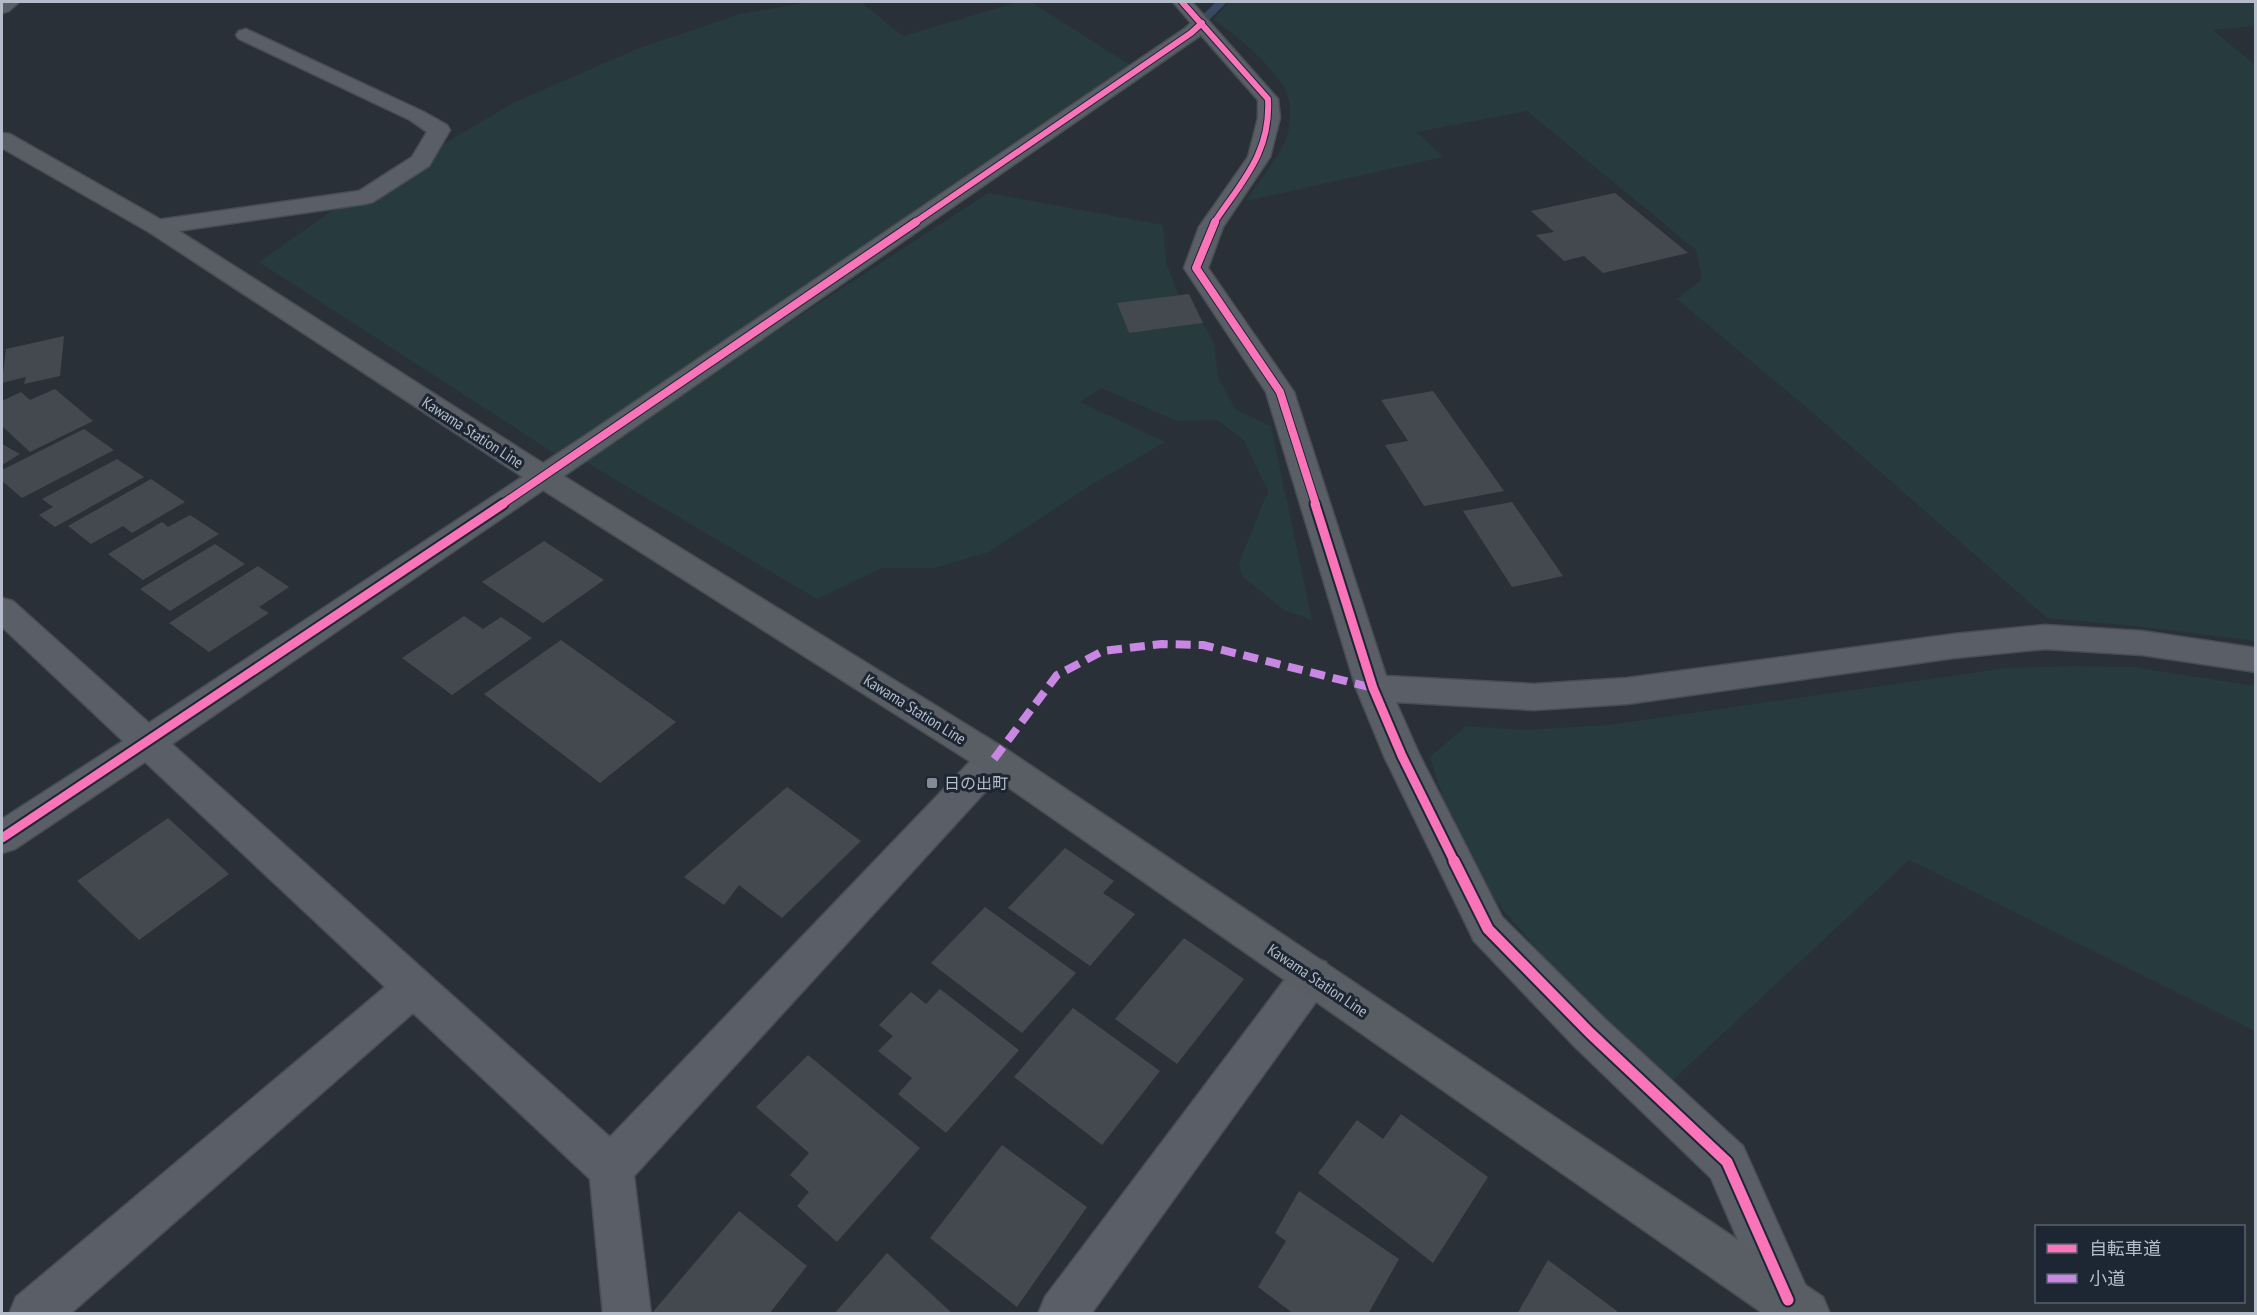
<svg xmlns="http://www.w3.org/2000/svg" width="2257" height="1315" font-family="'PT Sans Narrow','Noto Sans JP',sans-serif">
<rect width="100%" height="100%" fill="#2a3038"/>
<g fill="#273a3e">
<polygon points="809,2 861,2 903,36 1018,2 1031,2 1133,67 560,457 259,262 339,206 513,103 637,49 740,14"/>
<path d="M1229,2H2255V26L2213,30L2255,65V641L2135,626L2047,618L1806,407L1677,299L1702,279L1696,250L1527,111L1417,132L1443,157L1246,201C1259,181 1277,160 1286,139C1291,127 1292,101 1285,89C1269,62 1239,38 1213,19Z"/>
<polygon points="988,193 1163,225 1167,265 1179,296 1117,304 1129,333 1203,323 1214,343 1218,377 1236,410 1271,426 1312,620 1284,610 1242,576 1239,563 1268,491 1243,439 1217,420 1177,421 1101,388 1080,402 1165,442 1086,488 989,552 934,568 882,568 817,599 584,461 657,409"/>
<polygon points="2074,666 2133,667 2255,686 2255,1031 1909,860 1672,1081 1599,1022 1484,887 1448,813 1430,757 1466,726 1526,730 1608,725 2006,668"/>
</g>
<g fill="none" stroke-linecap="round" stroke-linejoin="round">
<polygon fill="#384963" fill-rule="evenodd" points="1216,2 1227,2 1192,37 1184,37 1184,33"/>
</g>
<g fill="#444950">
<polygon points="1615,193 1688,253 1603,273 1584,256 1564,261 1536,235 1554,232 1531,211"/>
<polygon points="1189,294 1203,323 1129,333 1117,303"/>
<polygon points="64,336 60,376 24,384 26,377 2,383 6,349"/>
<polygon points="55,389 93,421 30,452 2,426 2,401 21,392 30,400"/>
<polygon points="1433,391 1504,491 1424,506 1385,445 1408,441 1381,400"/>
<polygon points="84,429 114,450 22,498 2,481 2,470"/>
<polygon points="2,444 20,454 2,465"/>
<polygon points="117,459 144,477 55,527 39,515 53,507 42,499"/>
<polygon points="151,479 185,502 132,533 123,526 91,544 68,526"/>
<polygon points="1512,502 1563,576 1512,587 1463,511"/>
<polygon points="190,515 219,534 143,580 108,554 162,522 168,527"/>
<polygon points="544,541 604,580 543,623 482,582"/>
<polygon points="215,544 245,564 170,611 140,589"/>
<polygon points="258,566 289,587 259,607 269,613 209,652 169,623"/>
<polygon points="464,616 483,629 501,617 532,638 452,695 402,658"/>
<polygon points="561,640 676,722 600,783 484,694"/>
<polygon points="787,787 861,841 782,918 739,885 724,905 684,877"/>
<polygon points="168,818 229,874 139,940 77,881"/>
<polygon points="1065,848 1114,881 1103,893 1135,914 1090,966 1008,908"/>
<polygon points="985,907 1076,973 1022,1033 931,963"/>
<polygon points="1184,938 1244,979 1177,1064 1115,1019"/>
<polygon points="940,989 1019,1050 946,1133 898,1094 912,1078 878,1051 893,1036 879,1025 911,992 926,1004"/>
<polygon points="1073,1008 1160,1071 1102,1145 1014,1077"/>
<polygon points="808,1055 920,1148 837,1242 797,1206 809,1192 790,1175 809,1153 756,1107"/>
<polygon points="1401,1114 1488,1177 1433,1263 1318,1173 1357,1120 1383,1139"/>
<polygon points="1002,1145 1087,1207 1017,1307 930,1238"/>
<polygon points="1299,1191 1399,1259 1368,1314 1294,1314 1258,1287 1286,1241 1275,1233"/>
<polygon points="739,1211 807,1266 769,1314 651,1314"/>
<polygon points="887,1253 953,1314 834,1314"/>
<polygon points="1548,1260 1617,1311 1616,1314 1517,1314"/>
</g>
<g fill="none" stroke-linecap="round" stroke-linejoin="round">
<defs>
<g id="minor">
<polygon points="2,2 19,2 9,11 2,13"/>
<polygon points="1173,2 1192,2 1278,99 1280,118 1270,157 1223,227 1208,268 1294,392 1386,676 1534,684 1627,678 1954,634 2045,625 2142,631 2256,648 2256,672 2142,655 2045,649 1954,658 1627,704 1534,710 1396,702 1420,756 1502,917 1605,1019 1743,1146 1812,1300 1806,1314 1770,1314 1711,1178 1575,1047 1474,941 1384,756 1356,688 1266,392 1184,268 1199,227 1248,157 1258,118 1258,100 1201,35 609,445 172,744 610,1137 982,749 994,745 1006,749 1012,759 1006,769 634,1176 651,1314 603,1314 590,1179 413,1013 70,1314 9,1314 16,1297 385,987 145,762 15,849 2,853 2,819 123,741 2,627 2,598 13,601 149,723 589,433 1184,29 1191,23"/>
<polygon points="246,29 424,112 447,125 450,130 429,166 373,202 365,204 157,234 149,232 145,227 149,222 157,220 359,191 412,157 427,132 410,120 239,39 236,35 239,31"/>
<polygon points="1312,957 1326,962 1332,975 1326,988 1091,1314 1038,1314 1045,1297 1298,962"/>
</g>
<polygon id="secondary" points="2,133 10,134 165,222 552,469 1006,749 1823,1297 1830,1314 1764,1314 982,769 532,483 149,232 2,148"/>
</defs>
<use href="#minor" stroke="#484c53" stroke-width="3"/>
<use href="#secondary" stroke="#484c53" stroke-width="3"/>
<use href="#minor" fill="#5a5e66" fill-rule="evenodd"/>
<use href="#secondary" fill="#595d64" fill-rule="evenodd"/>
<polyline stroke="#c787e3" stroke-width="8" stroke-dasharray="15 8" stroke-linecap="butt" points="994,759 1057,675 1103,651 1162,644 1203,645 1373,688"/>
<defs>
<g id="cycleway-far3">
<path d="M1182,2L1268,99C1271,153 1242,181 1214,223"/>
<polyline points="914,223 1191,33 1202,23"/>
</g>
<g id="cycleway-far2">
<polyline points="1215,222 1196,268 1280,392 1316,505"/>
<polyline points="501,505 916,222"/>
</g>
<g id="cycleway-far1">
<polyline points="1315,504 1373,688 1402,756 1455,863"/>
<polyline points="2,838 503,504"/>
</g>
<polyline id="cycleway" points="1454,861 1488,929 1590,1033 1727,1162 1788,1300"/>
</defs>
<use href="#cycleway-far3" stroke="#1d2633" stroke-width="8"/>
<use href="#cycleway-far2" stroke="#1d2633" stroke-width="10"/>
<use href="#cycleway-far1" stroke="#1d2633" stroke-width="13"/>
<use href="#cycleway" stroke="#1d2633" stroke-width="15"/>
<use href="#cycleway-far3" stroke="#fb73b8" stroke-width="6"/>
<use href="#cycleway-far2" stroke="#fb73b8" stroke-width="8"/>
<use href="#cycleway-far1" stroke="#fb73b8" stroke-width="9"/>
<use href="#cycleway" stroke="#fb73b8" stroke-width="11"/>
</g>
<rect fill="#848b96" stroke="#1d2633" stroke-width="2" x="926" y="777" width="12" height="12" rx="3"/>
<g text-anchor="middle" stroke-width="6" stroke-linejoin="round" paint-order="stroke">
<g font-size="16" fill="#b4bcc9" stroke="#1d2633">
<text transform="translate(473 432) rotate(33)" y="6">Kawama Station Line</text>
<text transform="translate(915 709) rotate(32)" y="6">Kawama Station Line</text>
<text transform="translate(1318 980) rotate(34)" y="6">Kawama Station Line</text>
</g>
<g font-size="16" fill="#b4bcc9" stroke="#1d2633" text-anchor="start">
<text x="944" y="789">日の出町</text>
</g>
</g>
<rect width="2257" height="1315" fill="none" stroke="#b4bcc9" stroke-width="6"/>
<rect x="2035" y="1225" width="210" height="78" fill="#1d2633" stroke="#59626f" stroke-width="1.5"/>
<rect x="2047" y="1244" width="30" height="9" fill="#fb73b8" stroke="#59626f" stroke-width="1.5"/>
<text x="2089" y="1255" font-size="18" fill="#b4bcc9">自転車道</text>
<rect x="2047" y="1274" width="30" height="9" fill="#c787e3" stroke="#59626f" stroke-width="1.5"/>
<text x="2089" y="1285" font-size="18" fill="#b4bcc9">小道</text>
</svg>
